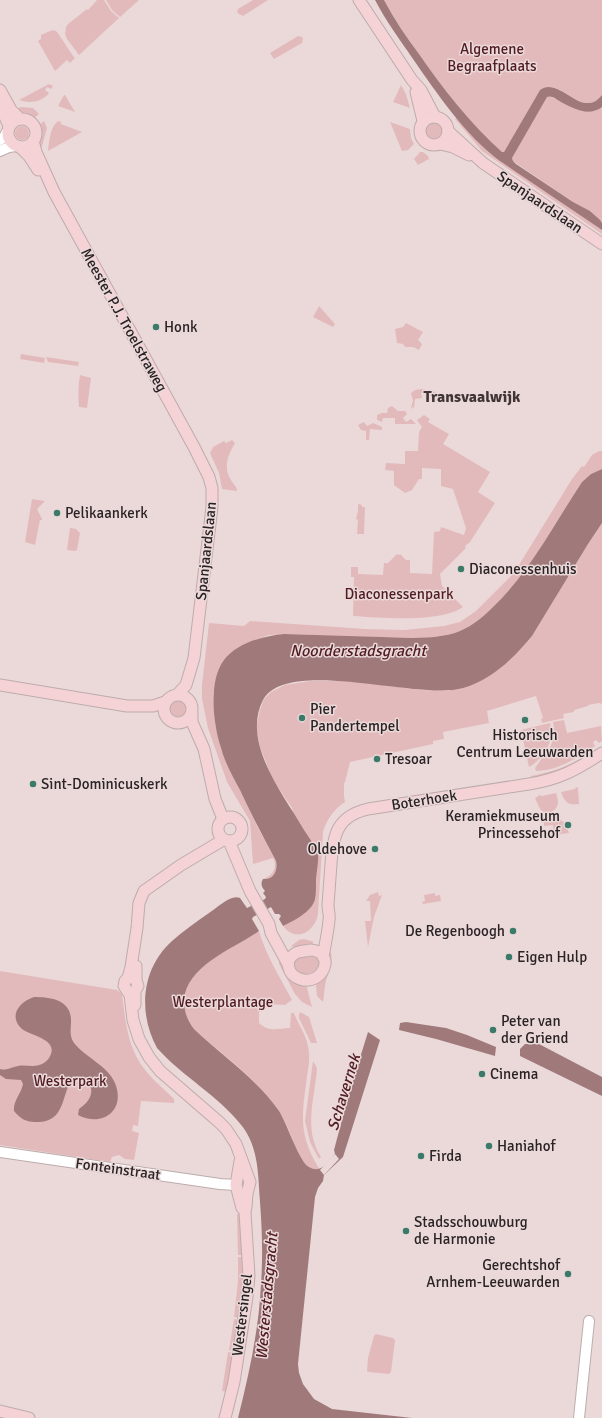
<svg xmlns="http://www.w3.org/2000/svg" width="602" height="1418" font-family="Signika,sans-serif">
<rect width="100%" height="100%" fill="#ebd9da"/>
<g fill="#e3babb">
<polygon points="97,0 104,0 111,11 119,18 79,55 67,39 65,34 66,29 65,29 68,24 87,9 88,10"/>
<polygon points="106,0 139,0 120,17 112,10"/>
<polygon points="253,0 268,0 243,16 239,14 237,12 238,9"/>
<path d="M384,0H602V95C598,99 595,103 589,103C573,105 559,79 540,90L504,152H502C470,123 443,89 419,54C406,37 394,19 384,0Z"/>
<path d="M50,31C53,30 54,30 56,31C58,32 71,54 75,58L70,63L67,60L55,71L38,41L41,39V35Z"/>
<polygon points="298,36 302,37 303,39 302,43 274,59 270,53"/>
<path d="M49,84L53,86L51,89L47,87L45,90L49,93C42,102 30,104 19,100Z"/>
<polygon points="401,85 406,94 410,108 393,102"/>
<polygon points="64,95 65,95 75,112 58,106"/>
<path d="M550,96C567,102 585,120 602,107V223L590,211L573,202L513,161L512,158L545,98Z"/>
<polygon points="21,107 33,108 39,114 33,119 15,109"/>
<polygon points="457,117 488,152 602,230 602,234 482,151 455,119"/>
<path d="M44,121L47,128L42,146L38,149C37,141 40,134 38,126Z"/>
<path d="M58,121L61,122V124L82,132L48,151C49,142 50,127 58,121Z"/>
<polygon points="390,122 410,129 411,138 414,144 408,150 402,151"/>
<circle cx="434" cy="131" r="8"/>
<circle cx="22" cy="133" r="7"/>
<polygon points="420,152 423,152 428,156 429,159 418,165 414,159"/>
<polygon points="319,306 335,324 333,327 313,317"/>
<polygon points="406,323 423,332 418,340 422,344 419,350 413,347 405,347 403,344 397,343 395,329 403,327"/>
<polygon points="21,354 45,358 44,363 20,359"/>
<polygon points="46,357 79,362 78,366 48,362"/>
<path d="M80,375L91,378L87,408L79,407C78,397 78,386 80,375Z"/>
<polygon points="421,389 436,392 435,395 428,393 421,393 422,398 415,399 414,408 412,407 411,410 411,408 413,401 411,393 415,390"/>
<polygon points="392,406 398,411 405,411 407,414 403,418 406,422 411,419 416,424 395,424 395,418 383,418 382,422 377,420 377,415 382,413 387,413 388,408"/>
<path d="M424,415L430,419L428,422L449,434L443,444L490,472L478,492L495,503L470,542L465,546L466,548L440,574L442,586L463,607C441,623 381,618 354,616L353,615L354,577H351V567H358V574L383,575L384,563H388L397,554L399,555L400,554L406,560H410V573L432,574L434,532L440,531L441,527L461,534L464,535L466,528L453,489L441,486V469L422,468V479H419L412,490L405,493L394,485V471L385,470L386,463L405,464V451H418L419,432L422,427L417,420Z"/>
<polygon points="364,422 367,426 373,423 382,427 382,430 370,429 369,440 366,440 366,431 361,430 358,425"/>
<path d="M232,440L235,443C228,455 223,467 231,480C233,484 237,486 237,491L222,489L219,473L210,453L213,447L224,441L226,443Z"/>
<path d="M599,451H602V469L591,474L582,482C554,524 531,570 494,606C484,616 474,625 460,631C438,640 406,638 382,637C349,636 317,635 285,634L269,635L255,640L232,652L220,668L213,694L215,723L221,749L258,828L276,861C278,870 274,880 263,879C273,876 278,867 273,858L253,864L250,821L227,782L208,728L202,699V685L209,623L244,626L250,621L365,629L404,630L444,626L460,622L476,611L514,573L572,479L582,466L584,467L592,455Z"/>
<polygon points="32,499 45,501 37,509 42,519 42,520 40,520 35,545 25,542"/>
<polygon points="358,504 362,505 362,507 365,507 364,534 357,534 358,520 356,519 358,511"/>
<path d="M602,523V704L599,703L588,705V706L574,710V712L563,714L564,718L542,723L541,719L543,718L536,696L487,711L489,723L443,732L444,739L433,741V744L350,762L345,782L344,783V796L345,802C334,809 327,819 323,832L318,914C315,932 296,943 283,926L302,914L310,908L292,808L273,780L260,747L257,732V724L260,710L264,699L271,692L285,685L310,681H352L420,690L449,691L521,649L532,636L588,544Z"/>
<polygon points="70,528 76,529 80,533 77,550 75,551 67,550"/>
<circle cx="178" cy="709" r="8"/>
<path d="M564,720L567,733L601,726L602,741L599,743L596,740L593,742L595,746C578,757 558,771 536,771L535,768C546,752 558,744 553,722Z"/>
<path d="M550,723C555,741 544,758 529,767L521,730Z"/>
<path d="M595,750L596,752L568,770L532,780L531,776C557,771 573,764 595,750Z"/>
<path d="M576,787L578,788L579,804C569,806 564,802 561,792L575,789Z"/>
<path d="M556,793C557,796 558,799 558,803C557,811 548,816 541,810C538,806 537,802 535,798L540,795L542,796Z"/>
<path d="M552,817C563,818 566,824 569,833L554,835L553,825L544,826V821L548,818Z"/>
<polygon points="378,892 379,896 382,895 374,917 368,947 365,921 371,921 370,901 366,901 370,895"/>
<polygon points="435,893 435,896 440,895 441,901 423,904 422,902 425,901 424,895"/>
<path d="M259,931C266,956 280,977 292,1000L285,1005L269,1004L259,1012V1023C270,1033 278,1028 290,1028L291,1013H294C299,1027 308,1036 309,1053C310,1063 307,1074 306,1084C301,1120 300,1138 320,1170C315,1170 309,1169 306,1165C295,1153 291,1132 283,1118C262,1081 224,1057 194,1029C187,1020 184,1011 184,1000C187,965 234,949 259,931Z"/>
<path d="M304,939L314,942C309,948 298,949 291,946L299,940Z"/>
<path d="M328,946C337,959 327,973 325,986C324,992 324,998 323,1002L317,996L316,986Z"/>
<polygon points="280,955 307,988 312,1007 302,1002 295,994 279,964"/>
<path d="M311,956C327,958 317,975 304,974C297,973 289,963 298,959C301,957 307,957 311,956Z"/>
<path d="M0,971L117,990L122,994C125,1018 127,1042 140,1063C149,1077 163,1088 174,1099V1103L141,1101L138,1126L133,1125L132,1131L139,1133L134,1160L125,1159L119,1155L112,1157L110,1162L0,1145Z"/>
<polygon points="300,1012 309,1017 317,1043 311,1043 299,1018 299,1015"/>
<path d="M313,1061L317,1068C315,1098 303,1129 321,1157L319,1159L310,1142L305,1121Z"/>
<polygon points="237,1214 241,1214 243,1255 238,1255"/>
<polygon points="238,1257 244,1257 244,1285 240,1318 234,1317 238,1281"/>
<polygon points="234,1319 239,1320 234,1351 229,1350"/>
<polygon points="376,1334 393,1338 395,1340 391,1372 389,1374 369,1372 367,1371 368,1358 374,1336"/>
<polygon points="228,1352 234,1353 227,1392 222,1391"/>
</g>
<g fill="#a07a7b">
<path d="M375,0H384C394,19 406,37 419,54C443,89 470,123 502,152H504L540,90C555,78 574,105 589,103C595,103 598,99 602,95V107C589,117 574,109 561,102C556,99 552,95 547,97L512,158L513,161L516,164L573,202L590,211L600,220L602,223V230L500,161C465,135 438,95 413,59C400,40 386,21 375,0Z"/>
<path d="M602,469V523L588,544L532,636C514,658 491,680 463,688C420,701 287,656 263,700C241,743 284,795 304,830C308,836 316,847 318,854C319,861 316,874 316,881C316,887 316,894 315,899C312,912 293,921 283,926L279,919L281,916L279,914H275L271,907L253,917L252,919L259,931C234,949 187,965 184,1000C184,1011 187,1020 194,1029C222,1056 256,1078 279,1111C287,1123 299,1162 309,1167C321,1174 327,1163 335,1154L334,1150L350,1090L368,1032L380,1040L343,1157L324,1175L323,1181L318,1188L315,1197L298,1364L299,1373L303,1384L314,1399L332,1409L412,1418H238C249,1374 259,1329 261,1284C263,1256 262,1229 260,1202C258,1176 259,1148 242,1126C219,1096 183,1077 157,1048C138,1013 141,969 172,941C183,931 196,922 209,913C217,908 231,894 240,898L247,908L265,899L266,897L263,893L265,891C262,887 260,884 263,879C274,880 278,870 276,861C263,837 251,814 240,790C233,777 225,763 221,748C213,724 208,681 224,660C238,642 264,636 284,634C317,635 349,636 382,637C406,638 438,640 460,631C474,625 484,616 494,606C531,570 554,524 582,482L591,474Z"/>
<path d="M34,997C51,997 72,1000 71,1022C71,1029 69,1036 74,1043C85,1057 108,1066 115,1083C126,1110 103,1128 78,1115L79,1109C83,1106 88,1102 90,1097C95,1085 85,1075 73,1077C61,1094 66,1124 35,1122C25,1122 20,1118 14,1111C13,1101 21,1094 23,1084L21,1080L6,1079L0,1075V1069C7,1071 11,1067 18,1066C23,1065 28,1066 33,1066C39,1066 46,1063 49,1058C61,1039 30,1036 22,1029C8,1016 19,1002 34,997Z"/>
<polygon points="406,1022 446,1028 467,1035 496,1047 495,1056 436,1039 399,1030 400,1023"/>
<polygon points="525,1044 539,1044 602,1077 602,1096 520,1056 520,1049"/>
</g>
<polygon fill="#ebd9da" points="335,1154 339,1159 324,1175 320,1170"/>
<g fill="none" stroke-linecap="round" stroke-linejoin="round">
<defs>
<g id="tertiary">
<polyline points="0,140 4,137 8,130"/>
<polyline points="0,151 9,147 16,146"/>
<polyline points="0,1152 220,1184 236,1185"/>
<polyline points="579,1418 589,1321"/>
</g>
<g id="secondary">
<polyline points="359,0 412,80 421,90 435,117"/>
<polyline points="0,90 11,110 20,119"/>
<polyline points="416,92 423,121"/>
<polyline points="0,105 9,126"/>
<circle cx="434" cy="131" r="14"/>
<circle cx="22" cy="133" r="14"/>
<polyline points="448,131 483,163 602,244"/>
<polyline points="33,141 36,152 54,192 194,447 209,477 212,488 212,507 194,658 186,685 178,694"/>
<polyline points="440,144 453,147 469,155"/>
<polyline points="20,147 29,156 38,170"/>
<polyline points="0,685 127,706 153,706 165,702"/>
<circle cx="178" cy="709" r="14"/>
<polyline points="192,714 192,722 204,749 215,799 223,819"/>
<circle cx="230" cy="829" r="12"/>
<polyline points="223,840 181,865 144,891 139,903 137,928 131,967 128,978 125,981 124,986 130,995 133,1020 139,1039 149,1057 160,1071 219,1122 226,1129 236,1144 250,1182 247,1194 246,1207 245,1212 249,1276 247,1297 234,1382 225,1418"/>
<polyline points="229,841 250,891 269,924 271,933 288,964"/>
<path d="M311,950C337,952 323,987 300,979C288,975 283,960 296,953C300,951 306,951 311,950Z"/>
<path d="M323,957C325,945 328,932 329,920C330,915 328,910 328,905C329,891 330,878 331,864C333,835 337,816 368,809L529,784C560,779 576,770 602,753"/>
<polyline points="135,1005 135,991 138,986 136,980 136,966"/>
<polyline points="240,1161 236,1185 242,1208"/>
<polyline points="0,1411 29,1418"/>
</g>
</defs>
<use href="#tertiary" stroke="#bdacac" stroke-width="12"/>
<use href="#secondary" stroke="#bdacac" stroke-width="13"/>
<use href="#tertiary" stroke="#fff" stroke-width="10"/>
<use href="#secondary" stroke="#f5d2d5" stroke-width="11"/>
</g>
<g fill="#3b7a68" stroke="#ebd9da" stroke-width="1.5">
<circle cx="156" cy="327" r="4"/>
<circle cx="57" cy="513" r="4"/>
<circle cx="461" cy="569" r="4"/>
<circle cx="302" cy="718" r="4"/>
<circle cx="525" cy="720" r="4"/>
<circle cx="377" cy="759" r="4"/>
<circle cx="33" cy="784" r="4"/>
<circle cx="568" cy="825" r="4"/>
<circle cx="375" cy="849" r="4"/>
<circle cx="513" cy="931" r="4"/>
<circle cx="509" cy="957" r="4"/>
<circle cx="493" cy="1030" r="4"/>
<circle cx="482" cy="1074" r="4"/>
<circle cx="489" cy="1146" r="4"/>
<circle cx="421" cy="1156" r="4"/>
<circle cx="406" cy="1231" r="4"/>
<circle cx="568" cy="1274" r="4"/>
</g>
<g text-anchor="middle" stroke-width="3" stroke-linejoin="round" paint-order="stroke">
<g font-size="15" fill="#501c21" stroke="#ebd9da">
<text x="492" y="54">Algemene<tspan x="492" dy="17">Begraafplaats</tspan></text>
<text x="399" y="599">Diaconessenpark</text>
<text x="223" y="1007">Westerplantage</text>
<text x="70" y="1086">Westerpark</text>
</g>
<g font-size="15" fill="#2a2324" stroke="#ebd9da">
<text transform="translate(540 202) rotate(34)" y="5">Spanjaardslaan</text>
<text transform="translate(124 320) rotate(61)" y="5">Meester P.J. Troelstraweg</text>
<text transform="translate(206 551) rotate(-84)" y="5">Spanjaardslaan</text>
<text transform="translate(424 800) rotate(-9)" y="5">Boterhoek</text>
<text transform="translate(118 1169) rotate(8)" y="5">Fonteinstraat</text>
<text transform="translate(242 1315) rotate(-83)" y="5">Westersingel</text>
</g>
<g font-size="15" fill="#2a2324" stroke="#ebd9da" text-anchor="start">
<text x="164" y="332">Honk</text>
<text x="65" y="518">Pelikaankerk</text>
<text x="469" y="574">Diaconessenhuis</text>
<text x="310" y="714">Pier<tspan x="310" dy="17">Pandertempel</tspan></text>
<text x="525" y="740" text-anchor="middle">Historisch<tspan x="525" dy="17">Centrum Leeuwarden</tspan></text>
<text x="385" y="764">Tresoar</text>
<text x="41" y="789">Sint-Dominicuskerk</text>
<text x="560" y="821" text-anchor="end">Keramiekmuseum<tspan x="560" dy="17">Princessehof</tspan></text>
<text x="367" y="854" text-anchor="end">Oldehove</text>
<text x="505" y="936" text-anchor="end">De Regenboogh</text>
<text x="517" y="962">Eigen Hulp</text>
<text x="501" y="1026">Peter van<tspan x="501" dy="17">der Griend</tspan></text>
<text x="490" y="1079">Cinema</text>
<text x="497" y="1151">Haniahof</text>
<text x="429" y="1161">Firda</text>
<text x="414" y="1227">Stadsschouwburg<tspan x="414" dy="17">de Harmonie</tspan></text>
<text x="560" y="1270" text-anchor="end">Gerechtshof<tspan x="560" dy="17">Arnhem-Leeuwarden</tspan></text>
</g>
<g font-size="16" font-weight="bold" fill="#413434" stroke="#ebd9da">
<text x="472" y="402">Transvaalwijk</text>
</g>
<g font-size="16" font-style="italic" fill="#511d22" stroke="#ebd9da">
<text x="358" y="656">Noorderstadsgracht</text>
<text transform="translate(343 1092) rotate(-73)" y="6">Schavernek</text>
<text transform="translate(266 1296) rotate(-85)" y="6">Westerstadsgracht</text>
</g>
</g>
</svg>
